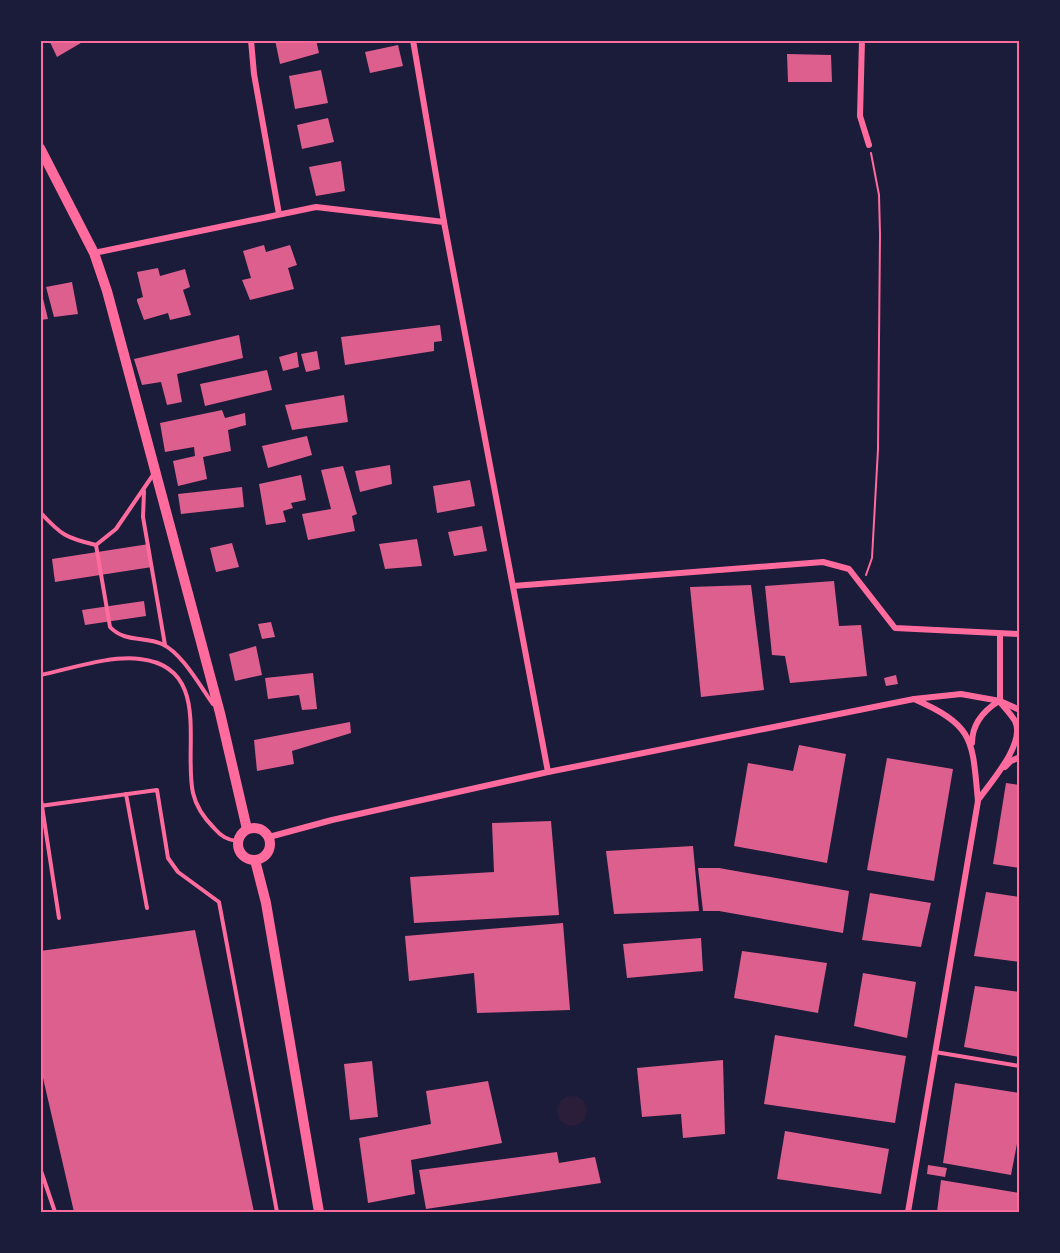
<svg xmlns="http://www.w3.org/2000/svg" width="1060" height="1253" font-family="Manrope,sans-serif">
<rect width="100%" height="100%" fill="#1b1b3a"/>
<circle fill="#2a1e3b" cx="572" cy="1111" r="15"/>
<g fill="#dd5f8e">
<polygon points="49,40 86,40 57,57"/>
<polygon points="275,40 316,40 319,53 280,64"/>
<polygon points="398,45 403,66 370,73 365,52"/>
<polygon points="787,54 831,55 832,82 788,82"/>
<polygon points="321,70 328,103 295,109 289,76"/>
<polygon points="328,118 334,142 302,149 297,125"/>
<polygon points="341,161 345,191 316,196 309,167"/>
<polygon points="264,245 266,252 290,245 297,265 288,268 294,289 250,300 242,280 251,278 243,251"/>
<polygon points="158,268 160,276 185,269 190,287 183,290 191,315 170,320 168,313 144,320 137,301 137,299 143,297 137,272"/>
<polygon points="72,282 78,314 54,317 46,287"/>
<polygon points="40,286 48,319 40,320"/>
<polygon points="440,325 442,341 434,342 434,351 345,365 341,337"/>
<polygon points="239,335 243,358 177,374 182,402 167,405 161,382 142,385 134,359"/>
<polygon points="317,351 320,369 306,372 301,354"/>
<polygon points="297,352 299,367 283,371 279,357"/>
<polygon points="267,370 272,390 205,406 200,384"/>
<polygon points="344,395 348,422 292,430 285,405"/>
<polygon points="222,410 225,418 245,413 246,425 228,430 231,451 203,457 207,479 178,486 173,461 195,456 194,447 165,452 160,423"/>
<polygon points="307,436 312,455 268,468 262,446"/>
<polygon points="390,465 392,484 360,492 355,471"/>
<polygon points="343,466 357,514 352,516 355,531 308,540 302,514 331,509 321,470"/>
<polygon points="301,475 306,500 291,503 293,508 283,511 286,522 266,525 259,484"/>
<polygon points="470,480 475,506 437,513 433,486"/>
<polygon points="242,487 244,507 181,514 178,494"/>
<polygon points="482,526 487,551 454,556 448,532"/>
<polygon points="417,539 422,566 385,569 379,544"/>
<polygon points="232,543 239,567 216,572 210,548"/>
<polygon points="149,544 152,567 55,582 52,559"/>
<polygon points="834,581 839,626 861,625 867,676 790,683 785,656 772,655 765,586"/>
<polygon points="751,585 764,690 701,697 690,587"/>
<polygon points="144,601 146,616 85,625 82,610"/>
<polygon points="271,622 275,637 262,639 258,624"/>
<polygon points="256,646 262,675 235,681 229,654"/>
<polygon points="313,673 317,709 302,710 299,695 268,699 265,678"/>
<polygon points="896,675 898,684 886,686 884,678"/>
<polygon points="350,722 351,733 292,751 294,764 257,771 254,740"/>
<polygon points="799,745 846,754 827,863 734,846 748,763 793,771"/>
<polygon points="887,758 953,769 934,881 867,870"/>
<polygon points="1006,783 1020,785 1020,868 993,864"/>
<polygon points="551,821 559,915 414,923 410,877 494,872 492,823"/>
<polygon points="693,846 699,911 614,914 606,851"/>
<polygon points="698,868 719,868 849,891 843,933 719,911 703,911"/>
<polygon points="986,892 1020,897 1020,962 974,956"/>
<polygon points="870,893 931,903 921,947 862,940"/>
<polygon points="563,923 570,1010 477,1013 474,973 409,981 405,936"/>
<polygon points="195,930 254,1212 74,1212 40,1065 40,951"/>
<polygon points="701,938 703,971 627,978 623,944"/>
<polygon points="742,951 827,963 818,1013 734,998"/>
<polygon points="863,973 916,982 907,1038 854,1026"/>
<polygon points="975,986 1020,992 1020,1057 964,1047"/>
<polygon points="775,1035 906,1056 895,1123 764,1104"/>
<polygon points="723,1060 725,1134 683,1138 681,1114 642,1117 637,1068"/>
<polygon points="372,1061 378,1117 350,1120 344,1064"/>
<polygon points="488,1081 502,1143 411,1160 415,1194 368,1203 359,1138 431,1124 426,1091"/>
<polygon points="955,1083 1020,1093 1020,1128 1011,1175 943,1163"/>
<polygon points="785,1131 889,1149 881,1194 777,1179"/>
<polygon points="557,1152 559,1163 595,1157 601,1183 426,1209 419,1170"/>
<polygon points="928,1165 947,1168 945,1177 927,1174"/>
<polygon points="941,1180 1020,1193 1020,1212 937,1212"/>
</g>
<g fill="none" stroke-linecap="round" stroke-linejoin="round">
<polyline stroke="#ff6b9d" stroke-width="2" points="866,575 872,558 878,449 880,234 879,195 871,153"/>
<g stroke="#ff6b9d" stroke-width="4">
<path d="M153,475L116,529L96,545L110,627C125,643 145,636 162,644C182,653 200,686 213,704"/>
<polyline points="144,491 143,517 165,645"/>
<path d="M40,512C61,535 66,538 96,545"/>
<path d="M40,675C70,669 110,655 140,659C212,667 183,747 193,793C196,806 205,819 214,828C221,836 227,840 237,841"/>
<polyline points="40,793 59,918"/>
<polyline points="126,794 147,908"/>
<polyline points="40,806 157,790 168,858 178,872 219,902 277,1212"/>
<polyline points="935,1052 1020,1066"/>
<polyline points="40,1168 55,1212"/>
</g>
<g stroke="#ff6b9d" stroke-width="6">
<polyline points="251,40 254,74 279,214"/>
<polyline points="413,40 444,222 548,772"/>
<polyline points="862,40 860,116 869,145"/>
<polyline points="94,253 316,207 444,222"/>
<polyline points="513,586 823,562 849,569 895,628 1020,634"/>
<polyline points="1000,701 1000,634"/>
<path d="M972,743C972,724 983,711 999,701"/>
<polyline points="1005,767 1011,761 1020,757"/>
<path d="M978,800C991,782 1026,743 1015,721C1011,714 1005,708 1000,702"/>
<polyline points="269,837 332,820 548,772 914,699 961,694 1000,701 1020,710"/>
<path d="M908,1212L978,801C972,739 975,726 914,699"/>
</g>
<g stroke="#ff6b9d" stroke-width="10">
<polyline points="40,148 94,253 107,291 220,713 247,829"/>
<circle cx="254" cy="844" r="16"/>
<polyline points="255,860 266,903 319,1212"/>
</g>
</g>
<rect width="1060" height="1253" fill="none" stroke="#1b1b3a" stroke-width="84"/>
<rect x="42" y="42" width="976" height="1169" fill="none" stroke="#ff6b9d" stroke-width="2"/>
</svg>
